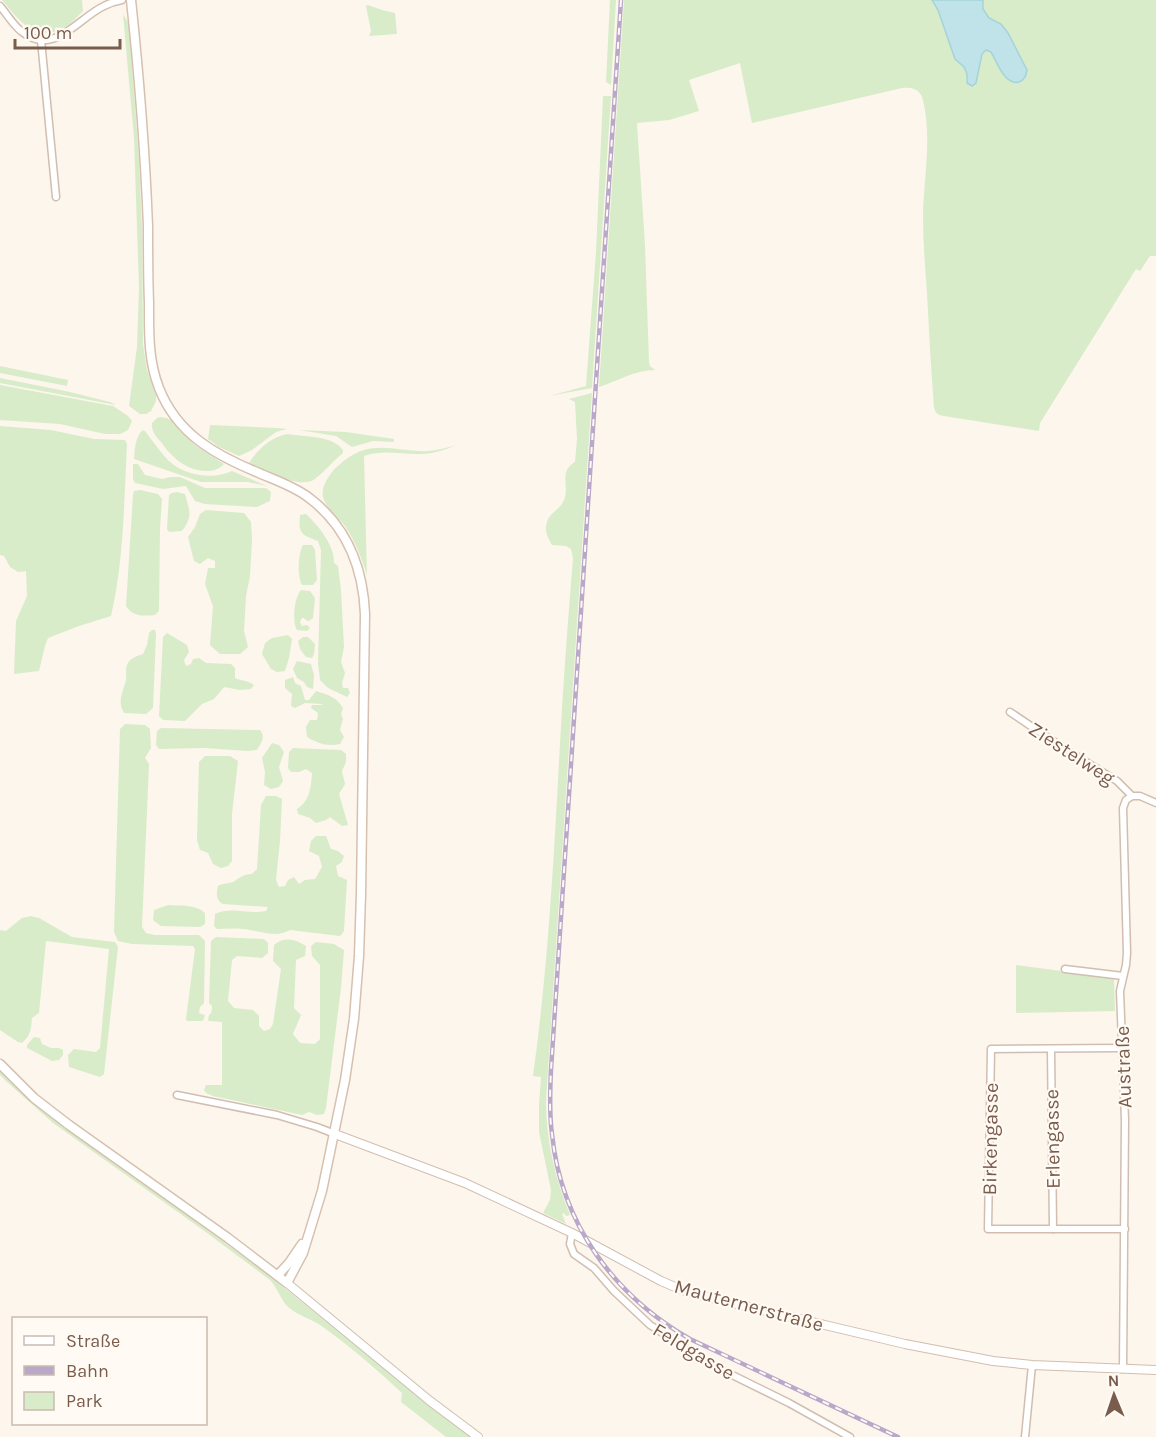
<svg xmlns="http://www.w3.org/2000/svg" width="1156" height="1437" font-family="Karla,sans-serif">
<rect width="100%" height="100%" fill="#fdf6ec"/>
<g fill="#d8ecc9">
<path d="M2,0H82L83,11C77,17 72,23 65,27C36,45 19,20 2,0Z"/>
<polygon points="610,0 616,0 611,85 606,82"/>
<path d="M624,0H932L938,10L955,59L964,67L967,74L976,83L982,54L986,50L991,52L1005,77L1027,71L1001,24L989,18L983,9V0H1156V256H1150L1140,271L1136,269L1040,423L1039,431L944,416C938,415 936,414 934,408C931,369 929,331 927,293C925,267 923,241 923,215C924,176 932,138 923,100C920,89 912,87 902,88L752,123L740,63L689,80L699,111L669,120L637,123L645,245L649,362L650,366L655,370C635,370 618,381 599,387Z"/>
<polygon points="368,5 382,10 395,13 397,34 369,36 371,31 366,6"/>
<polygon points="123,14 129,24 139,159 142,228 143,344 147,370 156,395 156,401 151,411 146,414 140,414 129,406 137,347 139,288 134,138"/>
<polygon points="603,96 611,96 592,388 549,396 586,386 596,252"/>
<polygon points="0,366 68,380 67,386 0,373"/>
<polygon points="0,378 70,392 110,402 116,405 0,383"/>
<polygon points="0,385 113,406 128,416 132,421 128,430 120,434 105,434 60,424 0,420"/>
<path d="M592,393L546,1101C546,1140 555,1178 570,1215L566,1216L564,1213L562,1214L566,1224L543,1213L550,1200L551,1190L539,1132V1105L541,1077L533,1076C550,954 555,831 562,708C565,658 569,608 573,558L571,549L566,546L552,545C548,537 544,531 547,522C549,513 561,509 564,500C570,486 558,472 575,462L577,439L575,402L569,399Z"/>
<path d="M160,417L166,418L171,420L182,433L196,446L224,464C212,478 185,469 174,457C169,453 165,448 162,443C156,437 151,431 152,423L157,418Z"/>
<polygon points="210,425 277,428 287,429 276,432 252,450 239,456 219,447 208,439"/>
<path d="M0,426L51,430L94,439L125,440L127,444C124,501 124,560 111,616L79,626L48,638L45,646L39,671L14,674L16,621L27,596L26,571L18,572L10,567L4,556L0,555Z"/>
<path d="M143,430L145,431C153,441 160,452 169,461C185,476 214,480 232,471L267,486L248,482H201L134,459C135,449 135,436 143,430Z"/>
<polygon points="299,430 346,432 394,439 394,442 373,441 352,447 336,436"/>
<path d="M287,434C305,437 332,435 343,450V453C333,461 325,471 315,479C300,490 264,470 249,463C257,450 271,437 287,434Z"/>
<path d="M456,445C445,450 435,453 423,454C403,455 384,449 364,456L367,576C362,558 355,541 345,526C338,517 326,509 323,497C321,488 327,479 332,472C336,467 340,464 345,460C374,438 398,453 429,451C438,450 447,448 456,445Z"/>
<polygon points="133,464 138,464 145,475 162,479 170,477 180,477 205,488 266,488 271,492 270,501 257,507 205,504 195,501 186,486 163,489 135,483 133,479"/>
<path d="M140,490L158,494L162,499L160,528L159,611L155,615C143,616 133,617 126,606L133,495L134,491Z"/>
<path d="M177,492L185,494C189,511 194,515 182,531L169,532L167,529L169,495L172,493Z"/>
<polygon points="206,510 244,513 251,522 252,539 250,576 246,596 244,631 248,647 240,654 220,654 210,645 213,606 205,584 208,568 215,568 215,561 208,558 200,564 194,561 188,537 195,527 200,514"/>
<path d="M306,514C318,525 335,546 334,563L338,566L341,590L344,647L341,662L345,673L342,683L343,688H348L350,693L347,697L328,688L320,680L318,663L321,550L318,541C302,535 298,534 300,515Z"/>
<path d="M303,545H312L315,550L317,580L313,585H302C297,576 298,554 303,545Z"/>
<path d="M301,590L310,591L315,598L313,618L309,621L306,620L304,618H302L300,622L302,626L307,625L310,628L307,631L297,630C292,621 294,598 301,590Z"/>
<path d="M152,630H155L156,634L153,708L146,714L124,713C117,701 123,692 126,680C127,675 125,669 127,665C130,658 137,656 143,654L147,645L149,633Z"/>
<path d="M167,633L187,645L189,652L184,660L186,666L191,664L193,659L199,658L206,663L231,664L235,668V678C241,681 248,680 254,685L251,689L240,690L224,687L214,699L202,704L185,721L163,720L159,716L163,637Z"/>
<polygon points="288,635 292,639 289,658 285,671 277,672 271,669 262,654 265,643 272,638"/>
<polygon points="303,637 308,637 315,644 314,654 312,658 306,657 300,649 298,641"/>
<polygon points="297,661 311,664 314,675 313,689 307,687 304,682 297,678 293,669"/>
<path d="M293,677L295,683L301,686L305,700H309L316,691C329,695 336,697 343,708L341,714L343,719L340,730L344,737L340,744C328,747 317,743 307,737L306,727L310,720H317L318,713L311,708L312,705H321L323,704L305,703L295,708L291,706L292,694L285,688V680Z"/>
<polygon points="125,724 145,725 150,729 151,748 145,758 149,764 142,927 146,933 155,935 199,935 205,941 204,1003 200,1007 199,1013 205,1015 203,1021 187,1021 186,1019 195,949 193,946 132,944 118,941 114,932 120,729"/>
<path d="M161,728L260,730C266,737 261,743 257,750L248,751L204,748L159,749L156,745L157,731Z"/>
<polygon points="272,743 279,745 284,752 279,767 283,781 279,787 271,789 264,785 265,772 262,758"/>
<path d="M293,748L341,750L346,754V762L342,771L345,784L339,794L348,825L342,826L330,817L326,820L316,823L310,818L298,814L297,809C310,801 311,787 312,773L306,769L299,772H291L288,768L289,752Z"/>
<polygon points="205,756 230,756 238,761 232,814 232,861 228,866 221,868 213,864 208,853 200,850 197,840 199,762"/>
<path d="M266,796H276L282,799L280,841L276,880L279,887L285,886L288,880L294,877L299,884L305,880L315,879L322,867L319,856L309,851L311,841L316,836H326L331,849L338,851L344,856L342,862L336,866L338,876L347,880L344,931L340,936L290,930C275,939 258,930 242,929C234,928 225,929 217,929L214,926L215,914C231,906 248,915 266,911L268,907L223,904C216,900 216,894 218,886C223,883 227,884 233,882C240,878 243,874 252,874L257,869L261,805Z"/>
<path d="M168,905C180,906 195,904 205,913V924L200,927L161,926L153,920L154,910Z"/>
<path d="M31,916L39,918L72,937L115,942L118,947L104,1074L100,1077L69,1067L68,1055L74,1049L96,1052L100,1048L109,949L46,941L39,1013L32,1018C31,1029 31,1035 22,1043L18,1042L0,1030V930L6,931L22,918Z"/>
<path d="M216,937L264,939L268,943V953L262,958L237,956L232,960L228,1001L234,1008L253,1010L259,1016V1026L264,1031L270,1029L273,1024L281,969L273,961L274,945C284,936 296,939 306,946L305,956L296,960L294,1008L301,1015L293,1034L300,1043L315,1044L320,1039V965L312,956L311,946L316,942L334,944L344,950L341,988L326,1108L324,1114L317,1115L309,1112L302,1115L213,1096L206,1093L204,1090L206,1085H222V1022L209,1021L208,1020L209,1015C212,1013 212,1010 212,1006L209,1003L211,941Z"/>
<polygon points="1016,965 1114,978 1115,1011 1016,1013"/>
<polygon points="34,1037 40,1038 42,1044 51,1048 59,1048 63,1050 63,1055 59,1060 52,1061 27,1048 27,1045"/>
<path d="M0,1070L41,1109L261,1269L428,1404L472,1437H446L401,1402L402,1393C376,1369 349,1345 320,1325C309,1318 299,1316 288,1307C281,1300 278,1289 270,1280L203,1230L53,1123L7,1082L0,1075Z"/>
</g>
<path fill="#bfe3e8" stroke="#a5d3da" stroke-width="1.5" d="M932,0H983V9L989,18L1001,24L1008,33L1027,70C1026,75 1025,80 1019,82C1005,86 997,62 991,52L986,50L982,54L976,83L972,86L967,83V74L964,67L955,59L938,10Z"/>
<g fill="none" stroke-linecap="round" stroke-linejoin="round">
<defs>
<g id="minor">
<path d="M0,6C7,14 13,25 21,31C53,58 78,18 104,6C110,3 116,1 122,0"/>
<polyline points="41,40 56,197"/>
<polyline points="1010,712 1065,749 1117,781 1132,796"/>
<polyline points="1065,969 1123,976"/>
<polyline points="1121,1048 991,1049 988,1229 1125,1229"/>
<polyline points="1051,1049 1053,1229"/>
<polyline points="177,1095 277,1115 317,1127 335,1134"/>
<polyline points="572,1233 570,1244 574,1254 594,1268 614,1291 650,1325 714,1366 789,1403 850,1437"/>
<polyline points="1123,1369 1125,1120 1120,991 1126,965 1127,953 1123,808 1126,800 1132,796 1140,796 1156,803"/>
<polyline points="1025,1437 1032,1365"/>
</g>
<g id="tertiary">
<polyline points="335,1134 465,1183 572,1233 661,1281 682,1290 703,1296 905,1344 993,1361 1032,1365 1156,1370"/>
<polyline points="287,1283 430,1401 478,1437"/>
</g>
<g id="secondary">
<path d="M0,1064L34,1098L69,1125L228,1238L287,1283L303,1253L322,1191L345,1080L354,1019L359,956L361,894L365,614C363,567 347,526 308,497C293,486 275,480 259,473C215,455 177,434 159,388C148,360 149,332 149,303C148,277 148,251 148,226C145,150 139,75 131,0"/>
<polyline points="278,1275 289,1263 302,1244"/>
</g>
</defs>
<use href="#minor" stroke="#d1beb0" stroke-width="9"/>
<use href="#tertiary" stroke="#d1beb0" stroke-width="10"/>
<use href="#secondary" stroke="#d6c0b0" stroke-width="11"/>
<use href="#minor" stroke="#fff" stroke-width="6"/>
<use href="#tertiary" stroke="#fff" stroke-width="8"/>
<use href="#secondary" stroke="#fff" stroke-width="8"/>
<defs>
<path id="rail" d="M621,0L551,1070C550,1091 549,1113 552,1134C561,1223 613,1295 690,1339L898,1437"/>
</defs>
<use href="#rail" stroke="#b9a8c9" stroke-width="4.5"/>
<use href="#rail" stroke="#fffaf3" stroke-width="2" stroke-dasharray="7" stroke-linecap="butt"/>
</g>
<g text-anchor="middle" stroke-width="4.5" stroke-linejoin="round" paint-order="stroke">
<g font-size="20" fill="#7a5c4d" stroke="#fffaf3">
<text transform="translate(1072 753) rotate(33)" y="7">Ziestelweg</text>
<text transform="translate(1123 1067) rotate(-92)" y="7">Austraße</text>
<text transform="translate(990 1139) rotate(-89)" y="7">Birkengasse</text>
<text transform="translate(1052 1139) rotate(-91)" y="7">Erlengasse</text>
<text transform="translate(749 1305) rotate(15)" y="7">Mauternerstraße</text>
<text transform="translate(694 1351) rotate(31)" y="7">Feldgasse</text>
</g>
</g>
<rect x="12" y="1317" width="195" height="108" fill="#fffaf3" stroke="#cabbb1" stroke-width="1.5"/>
<rect x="24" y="1336" width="30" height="9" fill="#ffffff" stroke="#cabbb1" stroke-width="1.5"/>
<text x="66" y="1347" font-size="18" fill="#7a5c4d">Straße</text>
<rect x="24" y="1366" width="30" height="9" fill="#b9a8c9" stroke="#cabbb1" stroke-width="1.5"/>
<text x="66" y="1377" font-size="18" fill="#7a5c4d">Bahn</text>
<rect x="24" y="1392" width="30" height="18" fill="#d8ecc9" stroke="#cabbb1" stroke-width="1.5"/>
<text x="66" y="1407" font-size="18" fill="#7a5c4d">Park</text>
<g transform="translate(1114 1395) rotate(358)" stroke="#fffaf3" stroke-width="4.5" paint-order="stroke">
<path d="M0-4.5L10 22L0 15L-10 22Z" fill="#7a5c4d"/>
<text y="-9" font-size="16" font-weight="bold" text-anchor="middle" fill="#7a5c4d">N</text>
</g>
<path d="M15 39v9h105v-9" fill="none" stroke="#7a5c4d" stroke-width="3"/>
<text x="24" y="39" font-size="18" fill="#7a5c4d" stroke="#fffaf3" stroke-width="4.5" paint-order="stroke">100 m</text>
</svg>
